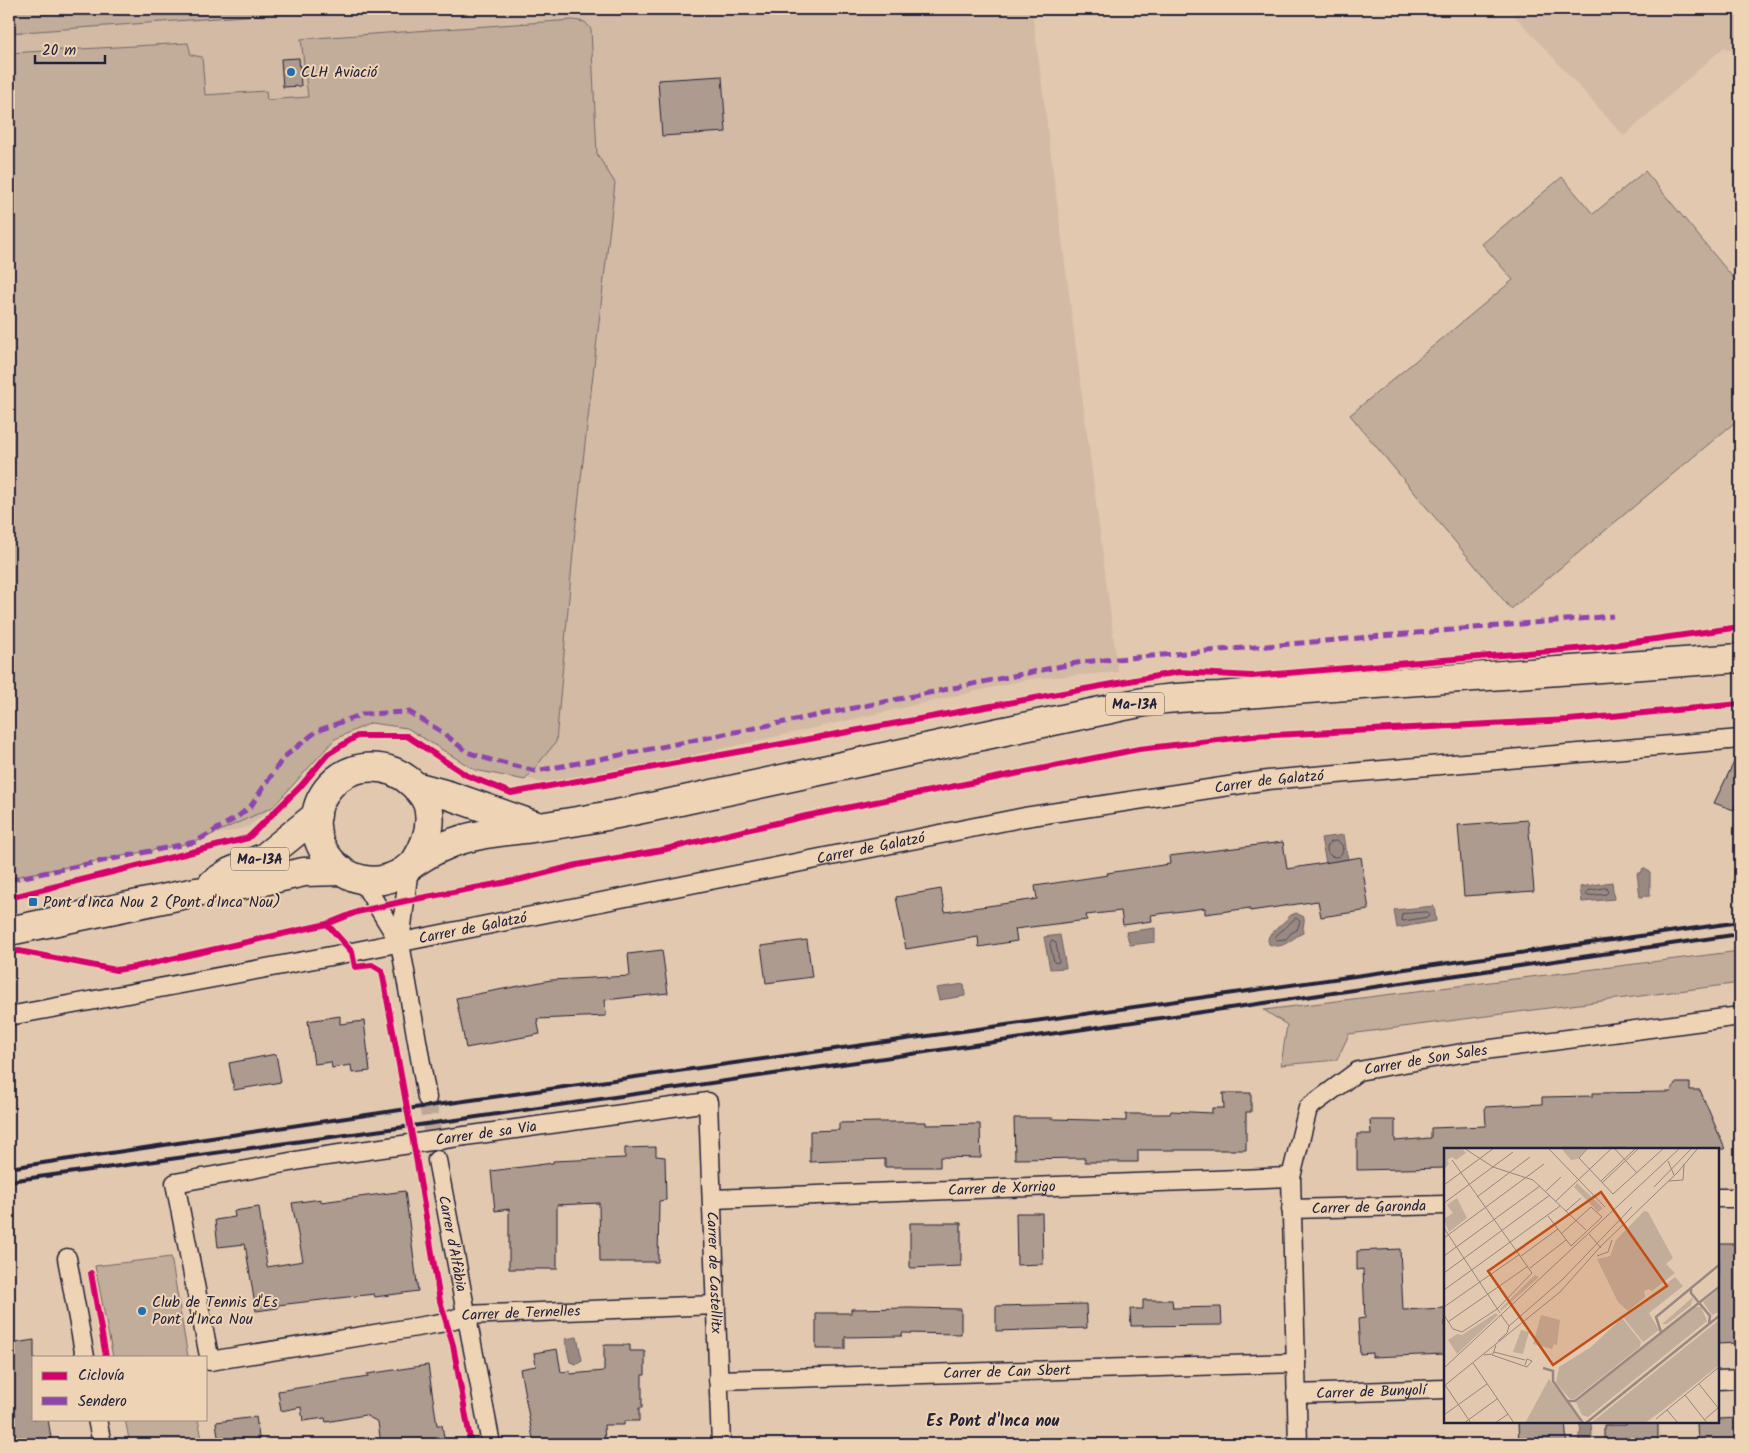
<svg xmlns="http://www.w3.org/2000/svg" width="1749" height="1453" font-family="Kalam,sans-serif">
<rect width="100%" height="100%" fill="#e2c8ae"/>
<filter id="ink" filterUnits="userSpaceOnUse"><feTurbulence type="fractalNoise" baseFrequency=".02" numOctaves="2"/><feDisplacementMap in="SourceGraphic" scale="10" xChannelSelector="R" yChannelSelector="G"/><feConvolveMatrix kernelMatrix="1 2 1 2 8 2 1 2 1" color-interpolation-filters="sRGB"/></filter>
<g filter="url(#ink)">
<g fill="#d2baa4">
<polygon points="9,9 1032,9 1118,672 1030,679 554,787 439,749 407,728 371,723 335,739 273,807 248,827 9,883"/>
<polygon points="1509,9 1740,9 1740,55 1724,47 1624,136"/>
</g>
<g fill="#c2ad9b" stroke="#72686b">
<polygon points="9,9 342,9 9,33"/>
<polygon points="573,20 585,22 591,29 597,154 615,183 575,531 556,742 525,780 475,770 407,728 371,723 335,739 273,807 195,842 9,878 9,53 188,43 191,55 202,57 205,95 266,91 267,100 308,97 301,39"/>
<polygon points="1645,171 1740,286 1740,418 1511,609 1350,415 1513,280 1482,244 1562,177 1593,214"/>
<polygon points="1740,951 1740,983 1349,1034 1337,1060 1281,1065 1287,1025 1264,1010"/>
<polygon points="171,1257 188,1357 113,1357 95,1266"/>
<polygon points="125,1419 198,1419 203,1444 130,1444"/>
</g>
<g fill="#998982" stroke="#696066">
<polygon points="1344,835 1348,860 1326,863 1321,838"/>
<polygon points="1643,868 1650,872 1650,896 1640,897 1637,873 1641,873"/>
<polygon points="1612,882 1614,899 1582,902 1580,887"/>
<polygon points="1434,906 1436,921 1397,928 1394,910"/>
<path d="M1296,913L1304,917C1305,923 1302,927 1303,933C1291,938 1283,951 1269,944L1268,940L1269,936L1291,915Z"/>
<polygon points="1155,928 1155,942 1130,945 1126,932"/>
<polygon points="1060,935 1066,968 1050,969 1044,937"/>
<polygon points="964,984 965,996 939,1000 936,988"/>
<polygon points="577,1337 582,1360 576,1364 570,1362 565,1339"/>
<polygon points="1579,1422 1591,1422 1592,1438 1589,1443 1580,1444 1578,1442 1581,1430"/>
</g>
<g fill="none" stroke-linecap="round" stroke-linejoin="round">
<g stroke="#524b57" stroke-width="1">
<circle cx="1335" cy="849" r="8"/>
<polygon points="1606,888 1608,892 1606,894 1588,896 1586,894 1588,891"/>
<polygon points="1427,912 1430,914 1428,917 1404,921 1401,920 1402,914"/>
<polygon points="1296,918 1300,921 1297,930 1291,933 1286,939 1276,940 1275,937"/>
<polygon points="1052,941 1056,943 1059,961 1058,963 1054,962 1050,944"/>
</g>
</g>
<g fill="#ac9b8e" stroke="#22223b">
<polygon points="299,58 301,86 283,87 281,59"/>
<polygon points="722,76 726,132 662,136 658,80"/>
<polygon points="1740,750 1740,807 1735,805 1734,810 1714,803"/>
<polygon points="1528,820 1534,891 1464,896 1458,825"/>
<polygon points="1283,842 1287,869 1361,857 1369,910 1321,917 1318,901 1250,911 1250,908 1205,914 1205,908 1151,915 1152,921 1123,925 1121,911 1086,915 1087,920 1015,929 1017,941 979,947 978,937 906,949 896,897 941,889 945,912 1037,899 1035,886 1108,875 1107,873 1170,864 1169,856"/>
<polygon points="807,940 812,977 766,983 761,946"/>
<polygon points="662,950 668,993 605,1000 606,1016 537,1019 540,1034 466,1048 456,998 551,980 630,976 628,954"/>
<polygon points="340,1016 340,1024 364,1021 370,1071 352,1073 351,1065 332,1068 331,1062 314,1064 308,1021"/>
<polygon points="276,1054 281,1082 234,1090 229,1063"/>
<polygon points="1675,1083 1690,1083 1690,1090 1700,1090 1725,1149 1445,1149 1445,1168 1357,1170 1357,1134 1371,1134 1370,1120 1395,1120 1395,1141 1431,1138 1431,1128 1486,1126 1485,1107 1542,1104 1542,1097 1593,1096 1593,1093 1671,1092"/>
<polygon points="1223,1093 1251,1093 1251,1112 1246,1112 1246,1150 1138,1150 1138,1162 1085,1162 1085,1158 1015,1159 1014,1118 1053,1118 1053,1119 1126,1121 1126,1114 1170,1114 1171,1111 1212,1113 1212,1108 1224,1108"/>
<polygon points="880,1122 926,1122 926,1125 980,1124 981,1158 940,1157 940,1167 885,1167 885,1159 810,1162 810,1131 839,1130 839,1123"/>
<polygon points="656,1147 656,1156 665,1157 666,1200 659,1201 658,1262 600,1262 599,1203 557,1205 557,1269 509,1269 509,1209 495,1211 491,1171 553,1163 553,1161 625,1158 625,1148"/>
<polygon points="405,1191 418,1291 375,1297 374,1294 278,1305 278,1308 256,1311 245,1244 218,1247 215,1220 235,1217 234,1211 259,1207 267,1267 303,1261 292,1203 321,1199 321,1202"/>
<polygon points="1016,1213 1042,1213 1043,1264 1017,1265"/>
<polygon points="910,1223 961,1223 961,1266 910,1268"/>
<polygon points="1718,1244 1739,1244 1740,1334 1736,1334 1737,1343 1718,1344"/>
<polygon points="1400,1249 1403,1310 1445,1308 1445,1354 1372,1357 1372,1353 1360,1354 1358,1319 1365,1318 1363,1269 1357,1270 1357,1251"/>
<polygon points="1143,1300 1172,1300 1173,1308 1221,1307 1222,1325 1131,1326 1130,1309 1143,1309"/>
<polygon points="1086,1304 1087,1328 996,1331 996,1306"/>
<polygon points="910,1308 961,1309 961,1334 902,1333 902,1336 845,1337 845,1349 816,1349 816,1313 851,1313 851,1309"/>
<polygon points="34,1340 34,1419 48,1419 52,1444 15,1444 9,1410 9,1344"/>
<polygon points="604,1345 630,1345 630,1351 645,1351 645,1375 642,1375 642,1408 639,1408 639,1421 624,1421 624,1425 604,1425 605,1444 534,1444 520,1369 536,1366 534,1353 557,1349 561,1372 569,1371 570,1374 604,1371"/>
<polygon points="428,1365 437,1425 442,1425 445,1444 381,1444 378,1422 365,1415 326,1422 325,1418 303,1421 301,1407 281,1411 278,1391 368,1377 367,1374"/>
<polygon points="256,1417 260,1444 219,1444 216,1422"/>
<polygon points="1740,1418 1740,1444 1698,1444 1697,1422 1718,1422 1718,1419"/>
<polygon points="1518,1422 1565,1422 1567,1444 1519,1444"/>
<polygon points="1626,1422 1658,1422 1658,1444 1604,1444 1604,1425 1626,1425"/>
</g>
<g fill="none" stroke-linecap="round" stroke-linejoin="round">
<polyline stroke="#bca797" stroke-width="18" stroke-dasharray="18 9" stroke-linecap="butt" points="427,1098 437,1160"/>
<defs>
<g id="street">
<polyline points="409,867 400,943 427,1098"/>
<polyline points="361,879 400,943"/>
<path id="s1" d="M9,1016L352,952L1025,817L1268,780L1740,739"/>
<path id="s2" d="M465,1136L708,1102L721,1444"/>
<path id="s3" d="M410,1144L312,1158L175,1183L210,1361L423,1326L446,1322L465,1315L716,1305"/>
<path id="s4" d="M437,1160L491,1444"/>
<polyline points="1718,1198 1740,1198"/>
<path id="s5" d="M713,1199L1291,1177"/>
<path id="s6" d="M1291,1209L1445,1205"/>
<polyline points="67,1258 85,1357"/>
<path id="s7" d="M718,1380L1296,1363"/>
<polyline points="1718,1380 1740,1379"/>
<path id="s8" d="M1296,1394L1445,1389"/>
<polyline points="97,1419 102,1444"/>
<path id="s9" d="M1298,1444L1291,1177L1308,1108L1358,1071L1462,1053L1740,1016"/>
</g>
<g id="primary">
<polyline points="415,786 448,795 537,826"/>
<path d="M415,862C426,845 433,826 428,806C426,798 420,791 414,785C390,762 353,761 330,786C287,835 350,907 404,871C408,868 412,864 417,861C426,855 437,849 447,845C476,832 509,832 539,827C582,821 624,813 666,804C777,780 889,756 1000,732C1034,725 1067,718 1101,711C1118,708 1134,703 1151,701C1174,697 1197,697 1220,696C1262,693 1305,689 1348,686C1478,677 1609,668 1740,658"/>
<polyline points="213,883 230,872 265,857 317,815"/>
<polyline points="9,931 196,892 250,884 304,872 341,871"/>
</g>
</defs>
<use href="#street" stroke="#22223b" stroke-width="21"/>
<use href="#primary" stroke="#22223b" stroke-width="31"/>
<use href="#street" stroke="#eed3b5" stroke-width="18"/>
<use href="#primary" stroke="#eed3b5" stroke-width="28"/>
<g stroke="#22223b" stroke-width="4">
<polyline points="9,1168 407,1109 1740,922"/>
<polyline points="9,1181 463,1119 1740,934"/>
</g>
<defs>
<polyline id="street-bridge" points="410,1144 465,1136"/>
</defs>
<use href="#street-bridge" stroke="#22223b" stroke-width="21" stroke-linecap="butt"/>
<use href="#street-bridge" stroke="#eed3b5" stroke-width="18"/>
<polyline stroke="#8e44ad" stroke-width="5" stroke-dasharray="10 5" stroke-linecap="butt" points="9,880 195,842 236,818 251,806 283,758 317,731 363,714 409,712 442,732 467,752 491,760 536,771 626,754 1082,662 1613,616"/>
<defs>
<g id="cycleway">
<polyline points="9,898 248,838 300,787 328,754 357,736 407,736 466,775 511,793 1179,672 1252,676 1599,647 1740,627"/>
<polyline points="327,924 352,952 355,967 372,965 382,971 417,1163 440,1301 453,1345 471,1444"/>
<polyline points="9,952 19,951 116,970 135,967 327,924 357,912 405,901 518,880 577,865 662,850 806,816 1139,749 1253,736 1569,720 1740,704"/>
<polyline points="91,1273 106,1357"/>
</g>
</defs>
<use href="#cycleway" stroke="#eed3b5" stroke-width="9"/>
<use href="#cycleway" stroke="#d6006c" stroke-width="6"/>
</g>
</g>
<g fill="#1f6fb2" stroke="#eed3b5" stroke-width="2">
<circle cx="291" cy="72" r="5"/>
<rect x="28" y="897" width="10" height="10" rx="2.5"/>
<circle cx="142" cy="1311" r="5"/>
</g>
<g text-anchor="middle" stroke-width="4" stroke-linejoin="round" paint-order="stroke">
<g fill="#eed3b5" stroke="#5f5760" stroke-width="1">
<rect x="1106" y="692.5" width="58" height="23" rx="4"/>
<rect x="231" y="847.5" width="58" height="23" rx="4"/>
</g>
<g font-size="14" font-weight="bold" fill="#22223b">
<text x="1135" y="709">Ma-13A</text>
<text x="260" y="864">Ma-13A</text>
</g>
<g font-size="15" fill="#22223b" stroke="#eed3b5" text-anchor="start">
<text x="301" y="77">CLH Aviació</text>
<text x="43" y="907">Pont d'Inca Nou 2 (Pont d'Inca Nou)</text>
<text x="152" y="1307">Club de Tennis d'Es<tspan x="152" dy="17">Pont d'Inca Nou</tspan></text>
</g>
<g font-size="15" fill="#22223b" stroke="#eed3b5">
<text dy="5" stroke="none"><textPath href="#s1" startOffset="1282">Carrer de Galatzó</textPath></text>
<text dy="5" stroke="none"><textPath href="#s1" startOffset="878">Carrer de Galatzó</textPath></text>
<text dy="5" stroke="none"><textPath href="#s1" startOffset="472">Carrer de Galatzó</textPath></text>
<text dy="5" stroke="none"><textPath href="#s9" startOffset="469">Carrer de Son Sales</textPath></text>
<text transform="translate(486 1133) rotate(-8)" y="5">Carrer de sa Via</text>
<text dy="5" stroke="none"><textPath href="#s5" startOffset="289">Carrer de Xorrigo</textPath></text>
<text dy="5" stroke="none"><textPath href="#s6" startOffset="78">Carrer de Garonda</textPath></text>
<text dy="5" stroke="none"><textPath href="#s4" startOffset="85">Carrer d'Alfàbia</textPath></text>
<text dy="5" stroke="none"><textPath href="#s2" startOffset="416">Carrer de Castellitx</textPath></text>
<text dy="5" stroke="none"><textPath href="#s3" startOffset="735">Carrer de Ternelles</textPath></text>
<text dy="5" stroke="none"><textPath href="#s7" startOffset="289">Carrer de Can Sbert</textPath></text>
<text dy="5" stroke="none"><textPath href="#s8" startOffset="75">Carrer de Bunyolí</textPath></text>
</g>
<g font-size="16" font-weight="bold" fill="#22223b" stroke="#eed3b5">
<text x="993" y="1426">Es Pont d'Inca nou</text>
</g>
</g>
<g transform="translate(1444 1148)">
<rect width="275" height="275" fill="#e2c8ae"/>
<path d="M0,0H18L22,5L12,12L8,9L3,12L5,16L0,21ZM117,0H143L134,11L127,12ZM133,35L159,60L154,64L130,39ZM13,50L23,70L5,84L0,71L9,65L3,57ZM200,63L204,64L229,110L222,116L231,125L208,143L205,141L200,143L201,149L184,163L174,154L153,111L166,108L172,92ZM91,127L95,129L57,163L56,161ZM231,129L239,138L205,165L215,182L199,194L179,169ZM275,141V164L268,167L259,154ZM249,149L247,157L223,176H218ZM250,159H257L263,173L144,269L138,267L132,254ZM52,165L54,167L13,206L4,192L13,186L18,187ZM97,167L116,172L113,197L110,196L108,201L89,196ZM178,170L197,194L196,199L130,251H126L112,235L115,219L147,199ZM275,172V217L220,261L201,275H147ZM77,182L85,184L79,206L69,204ZM105,231L136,269V275H81Z" fill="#c2ad9b"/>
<path fill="none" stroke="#998982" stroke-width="2.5" d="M247,139V145L266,168L265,176M217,184L212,169L275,117M99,220L109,223V233L139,275M124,253H131L275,139M142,275L275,168"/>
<path fill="none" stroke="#958680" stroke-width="1" d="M20,0L49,19L89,32L142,82M104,0L161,59M144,0L135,10L169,46L220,0M170,0L193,25M224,13L230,27M157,33L192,0M225,33L239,32L240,16M158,35L195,0M0,37L50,0M210,39L248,0M102,43L117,29M33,49L86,9M112,53L168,0M0,55L69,4M122,63L137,50M104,68L127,98L158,69L147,59L117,86M0,80L56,165M145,86L157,100M0,90L100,16M0,108L96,38M77,108L114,81M153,108L164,104L168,92M86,120L122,92M0,125L106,47M0,142L116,58M0,159L76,106M0,167L9,181L18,184L53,161L88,125L8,12M57,167L65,178L119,131L188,59M4,174L84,118M54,193L63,185L65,178M50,204L81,212M40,207L49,206L52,197M48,207L83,219L88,213L83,211L81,217M29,215L70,275M0,220L236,0M255,236L275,261M1,237L27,275M0,238L116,144L157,98L234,24L254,0M241,247L263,275M223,262L234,275M0,267L43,236M212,271L275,219M260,272L274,260M20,275L53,251M51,275L64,266"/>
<path fill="#c04e15" fill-opacity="0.15" stroke="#c04e15" stroke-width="2.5" d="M157,44L223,138L109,217L44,123Z"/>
<rect width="275" height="275" fill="none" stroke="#22223b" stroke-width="2.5"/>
</g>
<rect width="1749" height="1453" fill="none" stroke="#eed3b5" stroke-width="30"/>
<rect x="15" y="15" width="1719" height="1423" fill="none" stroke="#22223b" stroke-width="2" filter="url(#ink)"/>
<rect x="32" y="1356" width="175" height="65" fill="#eed3b5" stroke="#9c8c84"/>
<rect x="42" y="1372" width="25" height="8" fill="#d6006c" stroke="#9c8c84"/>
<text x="78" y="1380" font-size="15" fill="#22223b">Ciclovía</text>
<rect x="42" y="1397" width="25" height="8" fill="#8e44ad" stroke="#9c8c84"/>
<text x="78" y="1406" font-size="15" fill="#22223b">Sendero</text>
<path d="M35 55v8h70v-8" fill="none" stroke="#22223b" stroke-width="2.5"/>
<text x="42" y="55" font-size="15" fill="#22223b" stroke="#eed3b5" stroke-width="4" paint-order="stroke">20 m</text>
</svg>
